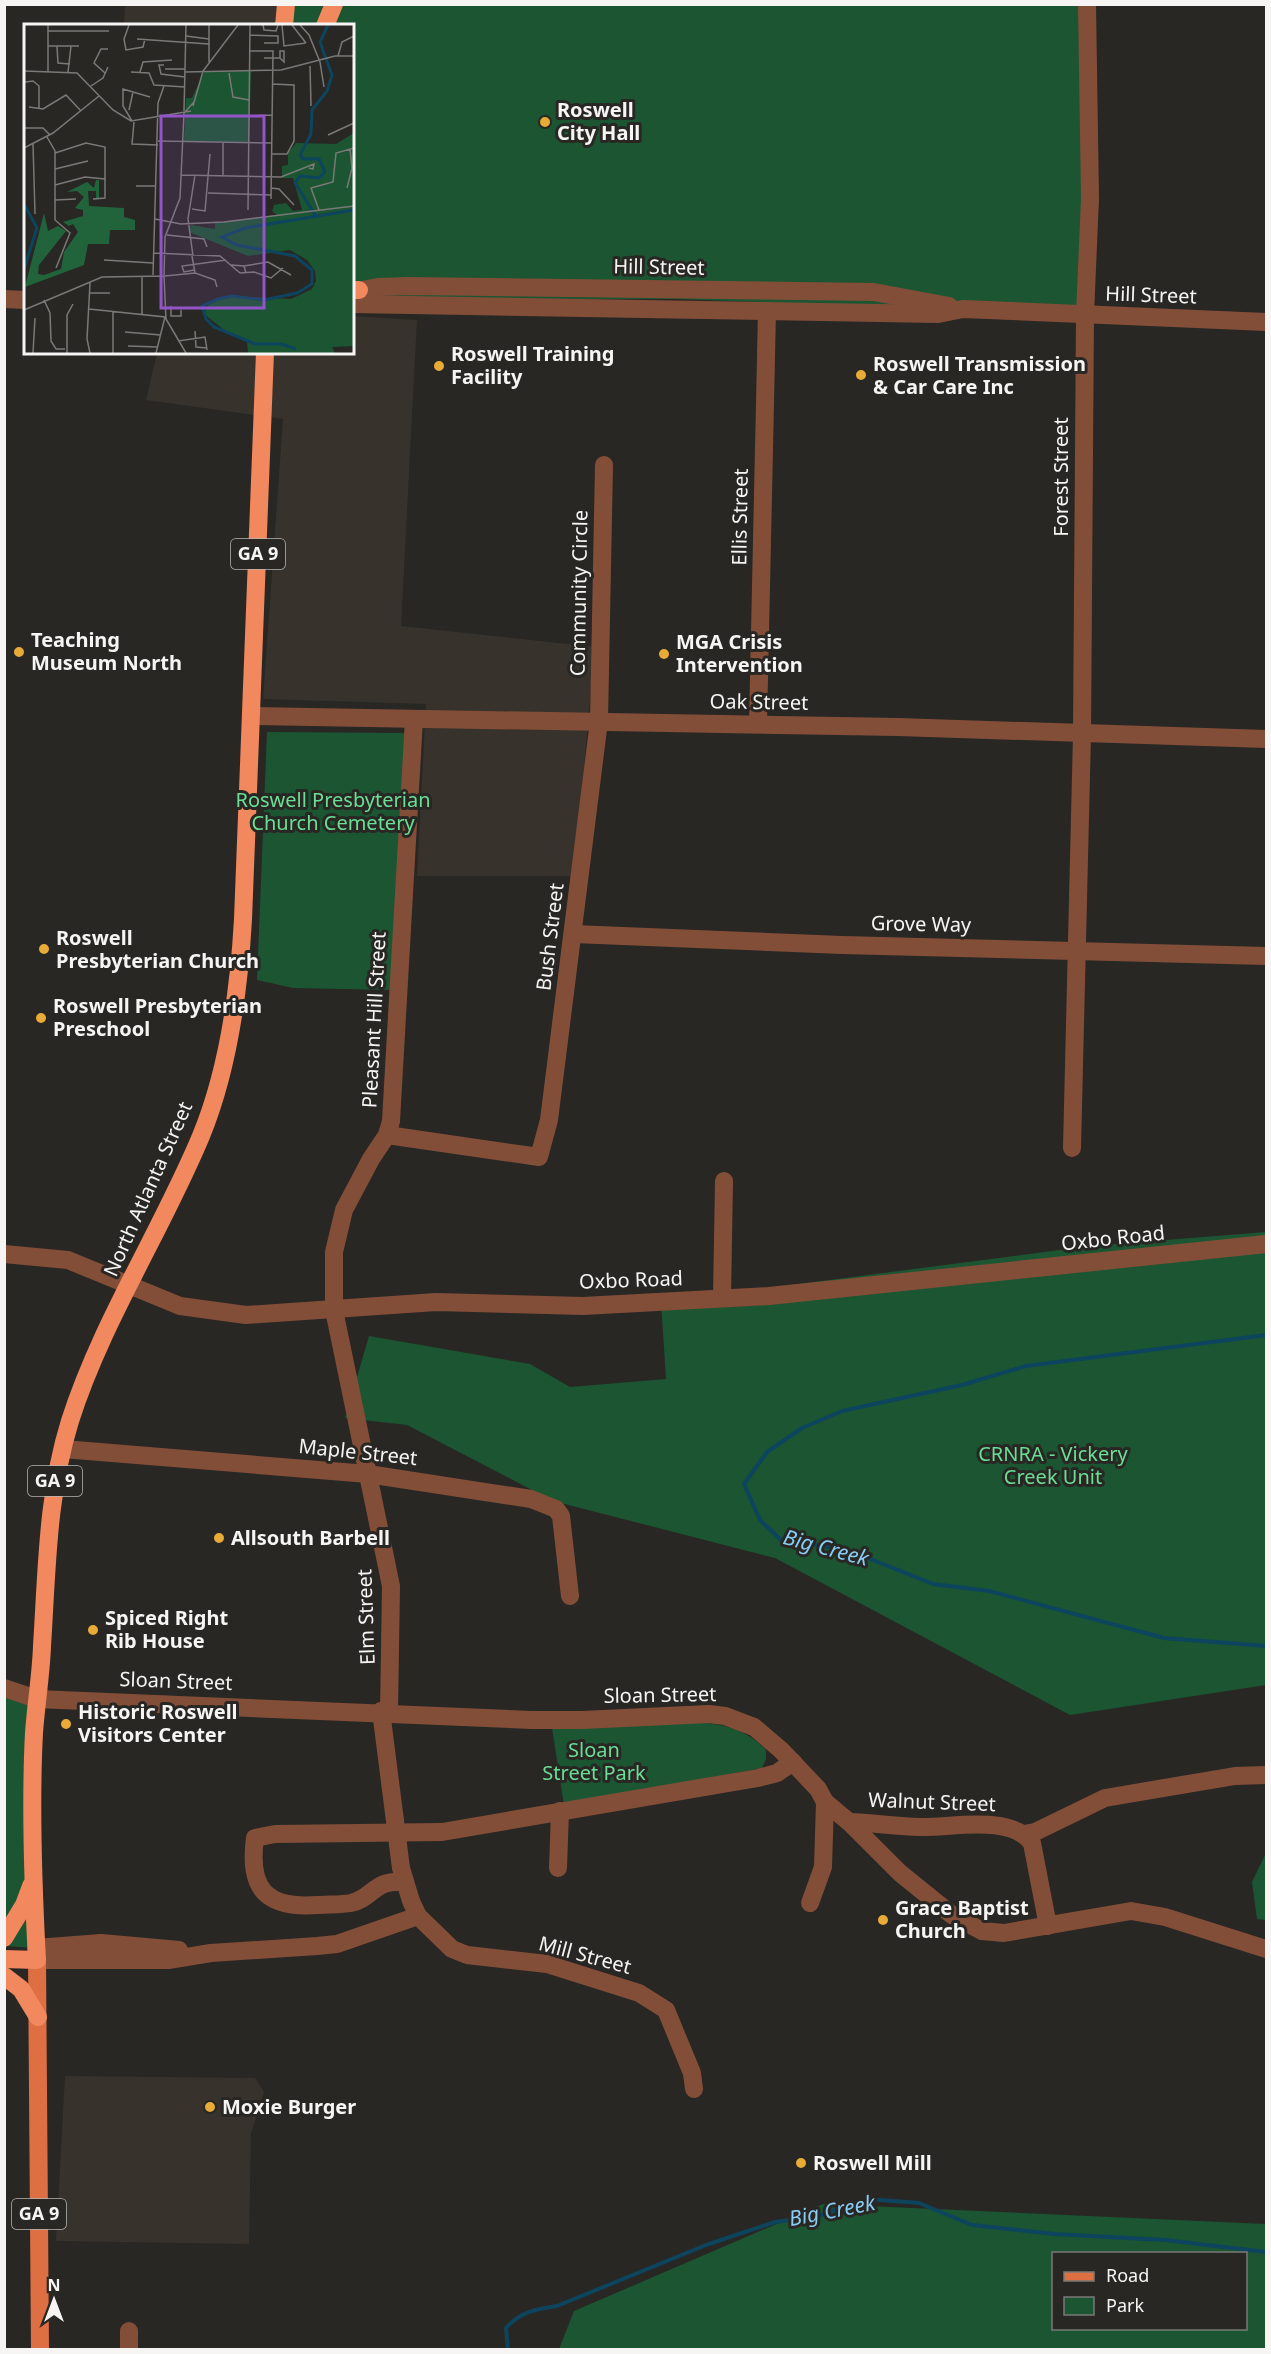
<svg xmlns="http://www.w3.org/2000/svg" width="1271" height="2354" font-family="'Noto Sans',sans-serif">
<rect width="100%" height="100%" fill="#282724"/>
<g fill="#37322b">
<polygon points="125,5 284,5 282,25 124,26"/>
<polygon points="353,316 417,320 401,626 595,647 574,876 417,876 426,704 263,699 283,419 146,400 157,353 352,352"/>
<polygon points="65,2076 255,2078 264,2092 251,2133 249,2244 56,2241"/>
</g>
<g fill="#1b5532" fill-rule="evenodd">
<polygon points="294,4 1091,5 1077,314 675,299 353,300 352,26 293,26"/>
<polygon points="267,732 407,733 391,990 293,988 257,980"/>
<polygon points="1266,1232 1266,1685 1070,1715 775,1558 553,1501 407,1425 345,1418 369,1336 530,1364 570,1387 666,1379 661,1302 1090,1246"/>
<polygon points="5,1693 37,1699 36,1948 5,1946"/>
<path d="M696,1722C723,1724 746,1729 766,1750V1759L762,1768L564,1805L552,1728Z"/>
<polygon points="1266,1853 1266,1920 1257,1919 1252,1882"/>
<path d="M823,2204L1266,2224V2349H559L574,2311ZM1054,2254H1246V2328H1054Z"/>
</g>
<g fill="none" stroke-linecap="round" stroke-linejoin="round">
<g stroke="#0d445e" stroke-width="4">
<polyline points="1266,1335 1026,1366 962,1385 842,1411 802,1428 767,1452 744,1484 760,1520 781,1540 848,1550 933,1584 989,1591 1164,1638 1266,1646"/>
<path d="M508,2350L506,2328C520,2312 536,2309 557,2306L706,2245L775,2222L818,2216L867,2199L919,2203L972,2225L1054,2234L1165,2240L1266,2252"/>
</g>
<g stroke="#834e38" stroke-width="18">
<polyline points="352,292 378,287 408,286 874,292 949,306"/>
<polyline points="4,299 26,300"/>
<polyline points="352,304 938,314 963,309 1266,322"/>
<polyline points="251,716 898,727 1266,739"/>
<polyline points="758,724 767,311"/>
<polyline points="574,934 842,945 1266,956"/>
<polyline points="387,1135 539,1157 549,1120 599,721 604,465"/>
<polyline points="1072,1148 1082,734 1085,314 1090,199 1087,4"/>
<polyline points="4,1254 68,1260 180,1306 246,1315 436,1302 583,1306 769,1296 1266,1244"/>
<polyline points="722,1298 724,1181"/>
<polyline points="63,1449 368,1474 531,1499 556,1509 561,1516 570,1596"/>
<polyline points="4,1688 37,1699 531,1720 582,1720 709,1714 725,1716 754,1727 781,1750 818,1789 825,1802 849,1822 900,1873 952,1915 982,1931 1004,1933 1131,1911 1165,1917 1266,1949"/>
<polyline points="381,1711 401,1868 411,1901 418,1916 452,1949 467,1955 547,1964 639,1993 666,2010 692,2073 694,2089"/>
<polyline points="389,1712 391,1586 334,1310 334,1252 344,1210 371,1159 387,1135 391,1121 414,719"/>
<path d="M849,1822C872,1823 896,1826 920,1827C951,1828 1011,1814 1032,1843L1048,1926"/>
<polyline points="1024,1834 1035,1832 1105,1798 1235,1776 1266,1775"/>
<polyline points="558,1868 560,1811"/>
<path d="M405,1882C373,1879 374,1898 351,1903C340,1905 329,1904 318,1905C266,1909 248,1889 255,1838L275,1834L442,1832L758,1778L777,1773L793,1762"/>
<polyline points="810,1903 823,1867 825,1802"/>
<polyline points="36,1948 101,1943 179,1950"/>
<polyline points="37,1960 168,1960 211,1953 317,1946 337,1944 418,1916"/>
<polyline points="129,2331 129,2350"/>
</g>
<polyline stroke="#de6f42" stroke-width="18" points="37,1960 40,2350"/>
<g stroke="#f2885d" stroke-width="18">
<polyline points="284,26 286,4"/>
<polyline points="325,26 334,4"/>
<polyline points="352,290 359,290"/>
<polyline points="4,1938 24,1905 31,1886"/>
<path d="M4,1959L37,1960C33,1885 30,1808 34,1733C36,1704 41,1675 42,1646C47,1570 47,1495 70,1421C102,1321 161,1232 201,1136C229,1068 239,991 243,919L265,352"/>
<polyline points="4,1976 21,1989 38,2017"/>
</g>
</g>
<g fill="#e8ab37" stroke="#282724" stroke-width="2">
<circle cx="545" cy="122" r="6"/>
<circle cx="439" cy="366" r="6"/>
<circle cx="861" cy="375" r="6"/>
<circle cx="19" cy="652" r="6"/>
<circle cx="664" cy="654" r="6"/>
<circle cx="44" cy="949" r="6"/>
<circle cx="41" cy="1018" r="6"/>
<circle cx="219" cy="1538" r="6"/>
<circle cx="93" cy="1630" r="6"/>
<circle cx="66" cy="1724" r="6"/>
<circle cx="883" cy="1920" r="6"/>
<circle cx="210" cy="2107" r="6"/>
<circle cx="801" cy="2163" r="6"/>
</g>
<g text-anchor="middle" stroke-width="6" stroke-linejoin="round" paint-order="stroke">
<g fill="#282724" stroke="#b8b7b5" stroke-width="1.5">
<rect x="231" y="539" width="54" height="30" rx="4.5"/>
<rect x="28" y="1466" width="54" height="30" rx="4.5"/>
<rect x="12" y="2199" width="54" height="30" rx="4.5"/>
</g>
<g font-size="18" font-weight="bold" fill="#f6f5f3">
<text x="258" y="560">GA 9</text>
<text x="55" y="1487">GA 9</text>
<text x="39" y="2220">GA 9</text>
</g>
<g font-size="20" font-weight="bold" fill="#f6f5f3" stroke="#282724" text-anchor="start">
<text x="557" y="117">Roswell<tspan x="557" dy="23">City Hall</tspan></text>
<text x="451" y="361">Roswell Training<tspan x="451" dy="23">Facility</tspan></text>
<text x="873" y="371">Roswell Transmission<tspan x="873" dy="23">&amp; Car Care Inc</tspan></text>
<text x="31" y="647">Teaching<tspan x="31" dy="23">Museum North</tspan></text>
<text x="676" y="649">MGA Crisis<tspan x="676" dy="23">Intervention</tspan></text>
<text x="56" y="945">Roswell<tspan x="56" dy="23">Presbyterian Church</tspan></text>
<text x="53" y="1013">Roswell Presbyterian<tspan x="53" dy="23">Preschool</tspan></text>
<text x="231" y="1545">Allsouth Barbell</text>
<text x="105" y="1625">Spiced Right<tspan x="105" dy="23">Rib House</tspan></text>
<text x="78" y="1719">Historic Roswell<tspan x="78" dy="23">Visitors Center</tspan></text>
<text x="895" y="1915">Grace Baptist<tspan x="895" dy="23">Church</tspan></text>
<text x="222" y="2114">Moxie Burger</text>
<text x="813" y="2170">Roswell Mill</text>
</g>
<g font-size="20" fill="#f6f5f3" stroke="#282724">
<text transform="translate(659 267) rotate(1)" y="7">Hill Street</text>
<text transform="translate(1151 295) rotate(2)" y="7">Hill Street</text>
<text transform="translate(1061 477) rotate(-90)" y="7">Forest Street</text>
<text transform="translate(740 517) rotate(-89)" y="7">Ellis Street</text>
<text transform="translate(579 593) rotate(-89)" y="7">Community Circle</text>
<text transform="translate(759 702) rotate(1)" y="7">Oak Street</text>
<text transform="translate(921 924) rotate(1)" y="7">Grove Way</text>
<text transform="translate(550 937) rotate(-83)" y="7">Bush Street</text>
<text transform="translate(374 1020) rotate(-87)" y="7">Pleasant Hill Street</text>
<text transform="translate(148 1189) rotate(-66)" y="7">North Atlanta Street</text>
<text transform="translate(1113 1238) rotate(-6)" y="7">Oxbo Road</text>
<text transform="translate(631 1280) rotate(-2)" y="7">Oxbo Road</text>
<text transform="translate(358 1452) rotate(6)" y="7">Maple Street</text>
<text transform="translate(366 1617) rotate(-92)" y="7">Elm Street</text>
<text transform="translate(176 1681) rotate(2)" y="7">Sloan Street</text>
<text transform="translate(660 1695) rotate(-1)" y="7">Sloan Street</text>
<text transform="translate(932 1802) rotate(2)" y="7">Walnut Street</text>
<text transform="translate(585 1955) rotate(15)" y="7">Mill Street</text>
</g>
<g font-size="20" fill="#6bde95" stroke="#282724">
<text x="333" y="807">Roswell Presbyterian<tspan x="333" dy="23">Church Cemetery</tspan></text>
<text x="1053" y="1461">CRNRA - Vickery<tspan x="1053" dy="23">Creek Unit</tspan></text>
<text x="594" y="1757">Sloan<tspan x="594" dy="23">Street Park</tspan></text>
</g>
<g font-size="21" font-style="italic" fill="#88ccf4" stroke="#282724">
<text transform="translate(826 1548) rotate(15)" y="7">Big Creek</text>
<text transform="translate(832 2211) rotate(-11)" y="7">Big Creek</text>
</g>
</g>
<g transform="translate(24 24)">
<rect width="330" height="330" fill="#282724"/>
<path d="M227,47L225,118L160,117L162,74H168L180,48ZM330,109V322L308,323L311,329H224L223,317L200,306L180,290L184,281L204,272L267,275L288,265L292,257L291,247L283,236L266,226L224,232L165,208L167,201L191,205V199L253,191L248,187L250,181L262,179L269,187L278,186L269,154H258V142L264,141V129L272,119L312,120Z" fill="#1b5532"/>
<path d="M72,156H75V174H72V167H64L65,182L100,184V193L111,196V206H86L85,220H64L60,241L1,263L20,189L24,207L34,202L42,207L15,241L14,250L20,251L37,245L40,228L54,208L49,200L45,202L39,198L59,192V186L51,184L60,173L53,167L43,168L63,158L70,164Z" fill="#21643c"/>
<path fill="none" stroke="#0d445e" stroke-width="3" d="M0,180L13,204L0,245M292,192L271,159L276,152L295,154L301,148L295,135H279L276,131L287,110L288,86L303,67L308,51L296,18L304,1M272,325L257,320H231L190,303L182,295L178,282L194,275L208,272L240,276L273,269L288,260V246L271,232L213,221L198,213L221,204L330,186"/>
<path fill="none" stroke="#7a7977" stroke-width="1.5" d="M24,1V48M105,1L100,15L102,26L119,23L121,15M239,1L240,6L252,7L254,1M258,1L260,22L282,19M268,1L282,19M276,1L285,11L296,38M24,7H85M226,11L254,12V19H240M162,12L185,15M113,15L185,20M24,22H55M33,22L34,39L46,40M226,27H249L247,175M314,32L318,18L330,12M240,34H256V27H260V38L256,34M185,38V1M296,38L300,63M140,41H135L137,50L161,53M286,42L287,82M141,45H161M0,47L53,49L89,86L107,97L167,87M44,48L47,22M107,48L125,49L130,61L161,63M116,48L119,38L148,36M161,48L257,46L311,32H330M81,49L70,39L77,25H84M205,49L209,73L225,76M1,58L9,57L15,62V85M67,62L79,54L84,43M169,82L179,47L214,1M5,83L19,85L42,71L57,87M105,86L109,68M160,87L162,1M225,92L248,91M108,97L99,82V65L126,73M110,98L108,120L134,121M0,104H19L26,111M304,111L330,99M23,113L31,127V196L46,209L32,244M134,117L248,119M9,120L11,190M0,124L29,109L75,72M31,129L62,119L81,123V174L69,175M248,130H263L270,117V61L248,60M31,145L64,137M157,151L257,153L290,140L289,145L285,144M199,151V118M31,161L61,153L81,155M112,162H132M247,164L255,165L270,181M323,164L328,144L326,125M184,169L247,171M31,176L52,175M168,185L181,187L186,130M224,186L226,1M295,186L287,164L309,158L312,129L330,124M131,195L157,200L200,198L330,182M0,203V223M143,211L180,215L183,223M130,229L196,232L216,249L230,248L247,254L259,244M168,232L171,249L191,256L193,263M169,232L164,195L171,151M80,236L129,239M207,241L220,242L222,249M220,242L244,238L267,251M170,246L160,248L158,242L202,236M129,251L134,79L140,62M140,252L142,295L162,329M141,252L171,249M66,259L63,315L66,329M66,269H86M20,276L26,289L27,317L32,325H41M147,282V292H157V286M65,285L141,293L132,329M0,286L78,253L140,252L141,213L156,174L160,89L170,78M118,291V252M171,307L172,323L183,324M101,308L137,311M154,317L181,313L183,326M104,322L134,323M9,329L11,294M43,329V291L49,280M89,329V288"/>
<path fill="#9454c9" fill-opacity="0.15" stroke="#9454c9" stroke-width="3" d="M137,92H240V284H137Z"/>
<rect width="330" height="330" fill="none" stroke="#f6f5f3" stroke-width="3"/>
</g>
<rect width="1271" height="2354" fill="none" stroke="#f6f5f3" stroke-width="12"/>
<rect x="1052" y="2252" width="195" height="78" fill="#282724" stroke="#7a7977" stroke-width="1.5"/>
<rect x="1064" y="2272" width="30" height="9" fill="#de6f42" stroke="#7a7977" stroke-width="1.5"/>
<text x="1106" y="2282" font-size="18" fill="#f6f5f3">Road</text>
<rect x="1064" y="2297" width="30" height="18" fill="#1b5532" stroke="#7a7977" stroke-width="1.5"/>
<text x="1106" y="2312" font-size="18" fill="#f6f5f3">Park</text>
<g transform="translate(54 2300)" stroke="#282724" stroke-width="4.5" paint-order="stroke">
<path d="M0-4.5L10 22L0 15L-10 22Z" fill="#f6f5f3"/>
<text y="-9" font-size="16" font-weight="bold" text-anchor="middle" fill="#f6f5f3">N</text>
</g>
</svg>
